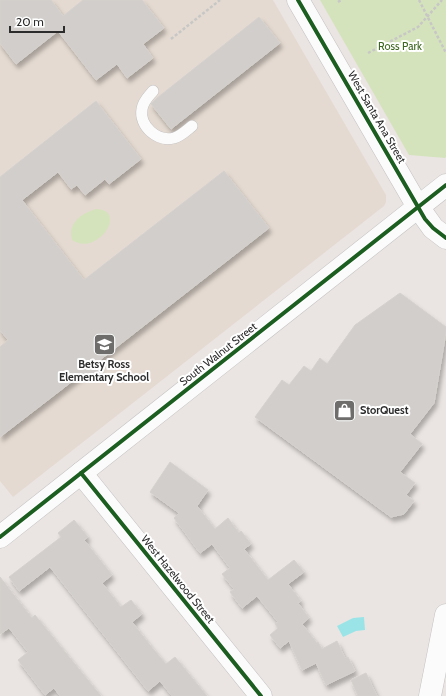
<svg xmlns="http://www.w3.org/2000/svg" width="446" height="696" font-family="Cabin,sans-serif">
<defs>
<filter id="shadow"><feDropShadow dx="2.5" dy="4.5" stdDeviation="2" flood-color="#0004"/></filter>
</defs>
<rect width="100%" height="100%" fill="#eae5e2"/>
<polygon fill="#e4dad1" points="0,0 273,0 386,195 386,202 384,206 13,497 0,481"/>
<g fill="#d5e3bd">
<polygon points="320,0 446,0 446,157 445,158 409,155"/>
<path d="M96,209C129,210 97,257 72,240C67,223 82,213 96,209Z"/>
</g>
<polygon fill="#9ae4e8" points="364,617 365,630 356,631 343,637 337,626 353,618"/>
<g fill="#d1cecb" stroke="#d5d1ce" filter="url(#shadow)">
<polygon points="0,0 51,0 63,16 83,0 142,0 164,28 143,44 153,58 127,78 117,64 96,80 58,31 16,64 0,43"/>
<polygon points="259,17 280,43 171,129 151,104 157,98"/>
<polygon points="96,101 141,159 109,184 105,179 85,195 77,185 71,189 58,172 22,200 84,280 224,171 269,228 100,360 98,374 83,373 0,437 0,347 8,340 0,330 0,177"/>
<polygon points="400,293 446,327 446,332 434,403 410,434 422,444 400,472 415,483 406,495 414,501 404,514 391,517 255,417 282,380 289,385 304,366 311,371 320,358 327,364 355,325"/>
<polygon points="170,462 208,490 197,506 215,529 228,518 239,533 241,531 251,544 244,549 268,580 294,560 304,572 288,584 301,601 298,603 309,618 302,624 317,643 318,642 322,649 337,641 345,658 348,657 355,671 326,685 316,663 302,670 289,641 280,648 270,635 278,628 275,624 278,622 257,596 242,608 230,592 234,589 222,574 230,568 212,544 200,553 174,518 179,513 150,492"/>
<polygon points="74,520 88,537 84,540 112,575 102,583 121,607 131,600 142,614 132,622 150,645 166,664 175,657 207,696 172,696 160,681 148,691 50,567 19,591 9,577 61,537 58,533"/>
<polygon points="0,577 32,618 35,615 101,696 60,696 54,688 45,695 18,660 28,652 9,628 0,634"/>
<polygon points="366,673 377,696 358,696 351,680"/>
</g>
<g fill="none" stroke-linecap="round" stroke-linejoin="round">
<defs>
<path id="lane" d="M153,91C149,96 143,101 142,109C139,126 157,142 174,138C181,136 187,130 192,126"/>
<g id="street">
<polyline points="298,0 418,207"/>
<polyline points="81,473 261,696"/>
</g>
<g id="secondary">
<polyline points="418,207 433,228 446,238"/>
<polyline points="0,537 446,185"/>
<polyline points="430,696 446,615"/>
</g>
</defs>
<use href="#lane" stroke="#c2c1c1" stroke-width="12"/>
<use href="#street" stroke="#c2c1c1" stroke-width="23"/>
<use href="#secondary" stroke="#c2c1c1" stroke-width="23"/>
<g stroke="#c7c7c6" stroke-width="2.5" stroke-dasharray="3 2" stroke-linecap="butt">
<polyline points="419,0 446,53"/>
<polyline points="338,2 341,0"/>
<polyline points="171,39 220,0"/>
<polyline points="368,53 418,27 442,0"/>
</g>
<use href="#lane" stroke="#fcfbfb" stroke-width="11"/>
<use href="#street" stroke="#fcfbfb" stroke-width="22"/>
<use href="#secondary" stroke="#fcfbfb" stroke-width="22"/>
<defs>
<g id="cycleway">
<polyline points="298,0 425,219 433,228 446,238"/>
<polyline points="81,473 261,696"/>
<polyline points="0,537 446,185"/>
</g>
</defs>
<use href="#cycleway" stroke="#fff" stroke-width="6"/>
<use href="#cycleway" stroke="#1b5e20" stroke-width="4"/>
</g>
<defs>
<symbol id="school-square" viewBox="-11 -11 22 22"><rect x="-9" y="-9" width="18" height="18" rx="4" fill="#6e6d6c" stroke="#fff"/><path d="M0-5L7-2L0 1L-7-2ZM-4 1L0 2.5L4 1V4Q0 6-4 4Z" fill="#fff"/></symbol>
<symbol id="shop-square" viewBox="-11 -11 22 22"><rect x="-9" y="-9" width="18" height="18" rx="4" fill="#6e6d6c" stroke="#fff"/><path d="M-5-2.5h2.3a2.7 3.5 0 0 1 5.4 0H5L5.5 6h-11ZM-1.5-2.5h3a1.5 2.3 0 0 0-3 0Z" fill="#fff"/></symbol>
</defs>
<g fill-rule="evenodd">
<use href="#school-square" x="92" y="332" width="25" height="25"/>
<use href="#shop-square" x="332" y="398" width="25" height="25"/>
</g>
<g text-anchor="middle" stroke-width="4" stroke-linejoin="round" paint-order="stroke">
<g font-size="11" fill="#3c671e" stroke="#fff">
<text x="400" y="50">Ross Park</text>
</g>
<g font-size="11" fill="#2c2c2c" stroke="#fff">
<text transform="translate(377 117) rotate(60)" y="4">West Santa Ana Street</text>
<text transform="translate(218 354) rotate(-38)" y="4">South Walnut Street</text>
<text transform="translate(178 579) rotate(51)" y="4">West Hazelwood Street</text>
</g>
<g font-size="11" font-weight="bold" fill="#2c2c2c" stroke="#fff">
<text x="104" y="368">Betsy Ross<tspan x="104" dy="13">Elementary School</tspan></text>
<text x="360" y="414" text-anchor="start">StorQuest</text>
</g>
</g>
<path d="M10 26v6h54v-6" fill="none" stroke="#2c2c2c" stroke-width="2"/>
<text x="16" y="26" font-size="12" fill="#2c2c2c" stroke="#ffffff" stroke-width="3" paint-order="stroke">20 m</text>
</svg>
